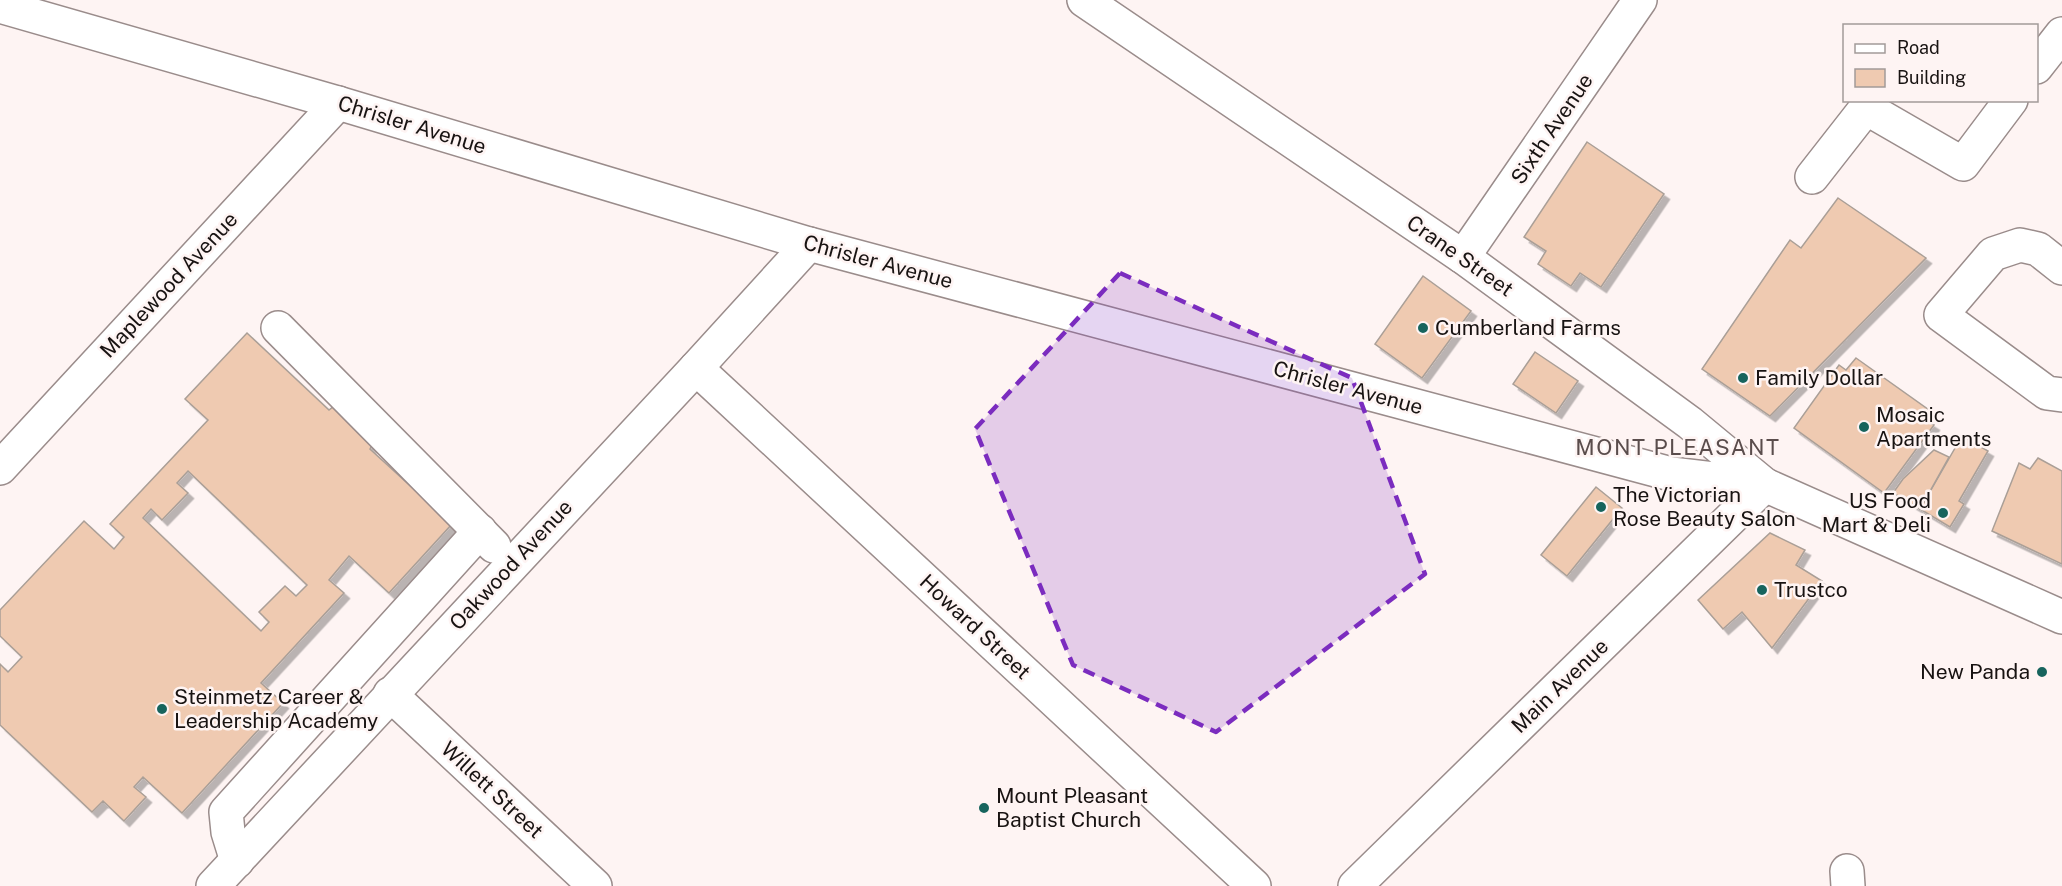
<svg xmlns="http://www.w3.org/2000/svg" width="2062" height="886" font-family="'Public Sans',sans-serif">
<defs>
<filter id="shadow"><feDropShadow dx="5.5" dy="5.5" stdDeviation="0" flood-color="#0004"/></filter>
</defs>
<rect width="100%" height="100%" fill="#fef4f3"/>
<g fill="#efcab1" stroke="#aa9f97" stroke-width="1.5" fill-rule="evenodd" filter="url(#shadow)">
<polygon points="1587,142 1664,194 1601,287 1580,273 1571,286 1538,264 1546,251 1524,237"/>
<polygon points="1838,198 1926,258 1770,416 1702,369 1790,240 1801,248"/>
<polygon points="1423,276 1471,311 1422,378 1375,344"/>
<path d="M247,333L329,410L334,406L373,443L370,449L452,524L389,593L349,556L329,580L344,593L261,683L283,703L182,813L143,777L134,787L146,797L124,821L103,801L92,812L0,725V664L8,672L22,657L0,636V610L84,521L114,549L124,537L110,524L208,420L185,399ZM188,471L307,585L296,596L285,586L259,612L269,622L261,631L143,518L151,509L162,520L188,493L177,483Z"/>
<polygon points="1535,352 1578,381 1556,413 1513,384"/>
<polygon points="1856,358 1929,410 1923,418 1934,425 1884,493 1794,428 1839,365 1846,370"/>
<polygon points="1962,436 1988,451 1959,501 1964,504 1950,527 1920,509"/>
<polygon points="1934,450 1949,457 1920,509 1893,493 1903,479"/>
<polygon points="2038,458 2062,471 2062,564 1992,531 2019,463 2030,469"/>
<polygon points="1596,487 1622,508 1567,576 1541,555"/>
<polygon points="1770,533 1805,550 1796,565 1822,581 1772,648 1742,612 1723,629 1698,600"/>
</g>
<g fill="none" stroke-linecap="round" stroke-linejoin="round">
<defs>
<g id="minor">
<polyline points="1084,0 1463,257 1690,423 1765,485 2062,617"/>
<polyline points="0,6 338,103 809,244 1671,474 1765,485"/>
<polyline points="2036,67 2062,34"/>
<polyline points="1812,177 1866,108 1963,164 2011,100"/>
<polyline points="1463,257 1640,0"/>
<polyline points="2062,268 2038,249 2020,245 1993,254 1941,315 2047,393 2062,395"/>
<polyline points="278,328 494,546"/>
<polyline points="696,368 1254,886"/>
<polyline points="0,468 338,103"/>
<polyline points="390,694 595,886"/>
<polyline points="237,861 228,832 226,812 480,531"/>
<polyline points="1847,871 1848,886"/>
<polyline points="213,886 696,368 809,244"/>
<polyline points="1355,886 1765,485"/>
</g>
</defs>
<use href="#minor" stroke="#9a8c8b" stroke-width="36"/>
<use href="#minor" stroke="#fff" stroke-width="33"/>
</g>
<path fill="#7b2cbf" fill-opacity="0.2" stroke="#7b2cbf" stroke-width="4.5" stroke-dasharray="12 8" stroke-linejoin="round" d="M1120,273L1352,378L1425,574L1216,732L1073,665L975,429Z"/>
<g fill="#17645d" stroke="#fef4f3" stroke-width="2">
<circle cx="1423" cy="328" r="6"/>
<circle cx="1743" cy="378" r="6"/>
<circle cx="1864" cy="427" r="6"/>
<circle cx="1601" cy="507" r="6"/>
<circle cx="1943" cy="513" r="6"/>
<circle cx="1762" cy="590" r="6"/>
<circle cx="2042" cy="672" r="6"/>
<circle cx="162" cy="709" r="6"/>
<circle cx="984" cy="808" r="6"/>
</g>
<g text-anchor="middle" stroke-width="5" stroke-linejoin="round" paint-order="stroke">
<g font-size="21" fill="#181312" stroke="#fef4f3">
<text transform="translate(412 125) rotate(17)" y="7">Chrisler Avenue</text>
<text transform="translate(1552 129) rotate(-56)" y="7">Sixth Avenue</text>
<text transform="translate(1460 256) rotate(35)" y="7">Crane Street</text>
<text transform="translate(878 262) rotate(15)" y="7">Chrisler Avenue</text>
<text transform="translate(169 285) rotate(-47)" y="7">Maplewood Avenue</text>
<text transform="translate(1348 388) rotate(15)" y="7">Chrisler Avenue</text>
<text transform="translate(511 565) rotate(-47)" y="7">Oakwood Avenue</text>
<text transform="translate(975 627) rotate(43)" y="7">Howard Street</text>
<text transform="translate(1560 686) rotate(-44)" y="7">Main Avenue</text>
<text transform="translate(492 790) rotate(43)" y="7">Willett Street</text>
</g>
<g font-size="21" fill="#181312" stroke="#fef4f3" text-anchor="start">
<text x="1435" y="335">Cumberland Farms</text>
<text x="1755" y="385">Family Dollar</text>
<text x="1876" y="422">Mosaic<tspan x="1876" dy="24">Apartments</tspan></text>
<text x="1613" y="502">The Victorian<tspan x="1613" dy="24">Rose Beauty Salon</tspan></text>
<text x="1931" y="508" text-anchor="end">US Food<tspan x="1931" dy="24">Mart &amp; Deli</tspan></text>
<text x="1774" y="597">Trustco</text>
<text x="2030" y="679" text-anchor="end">New Panda</text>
<text x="174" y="704">Steinmetz Career &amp;<tspan x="174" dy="24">Leadership Academy</tspan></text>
<text x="996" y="803">Mount Pleasant<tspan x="996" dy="24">Baptist Church</tspan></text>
</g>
<g font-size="22" letter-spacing="1.5" fill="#5a4d4c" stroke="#fef4f3">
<text x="1678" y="455">MONT PLEASANT</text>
</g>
</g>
<rect x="1843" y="24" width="195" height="78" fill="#fef4f3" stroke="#a29a99" stroke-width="1.5"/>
<rect x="1855" y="44" width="30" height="9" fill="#ffffff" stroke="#a29a99" stroke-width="1.5"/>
<text x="1897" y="54" font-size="18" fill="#181312">Road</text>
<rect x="1855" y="69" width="30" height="18" fill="#efcab1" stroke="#a29a99" stroke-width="1.5"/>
<text x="1897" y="84" font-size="18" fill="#181312">Building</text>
</svg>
